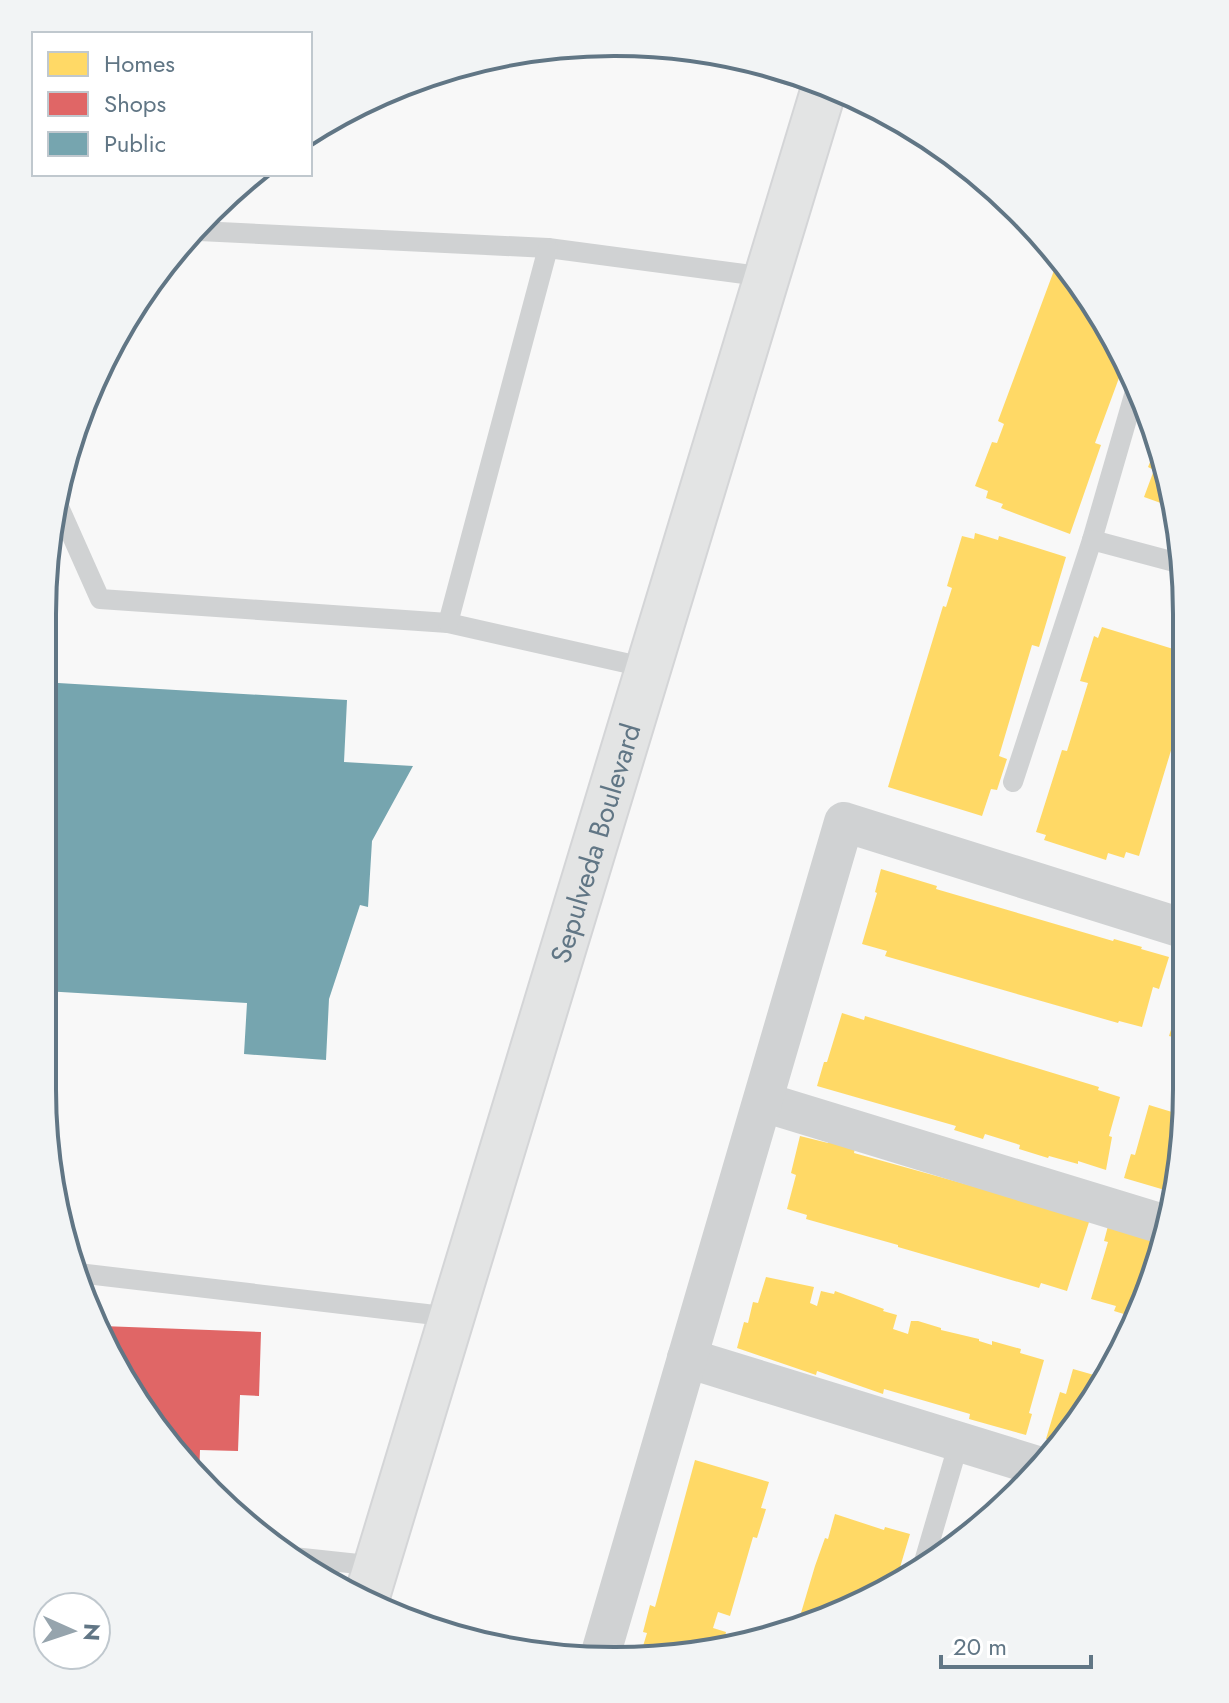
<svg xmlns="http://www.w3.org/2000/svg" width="1229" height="1703" font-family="Jost,sans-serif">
<rect width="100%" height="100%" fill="#f8f8f8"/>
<g fill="#ffd966">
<polygon points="1059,257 1126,359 1095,443 1101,445 1070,534 1001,508 1003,504 986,498 988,491 975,486 992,442 997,443 1004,424 998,421"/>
<polygon points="1155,450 1172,507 1144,497 1154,470 1148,467"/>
<polygon points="975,533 998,540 999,536 1066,557 1039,647 1032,645 999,756 1007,759 997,790 991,789 982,816 888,787 943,606 946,607 952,588 947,586 962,536 974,539"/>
<polygon points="1102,627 1183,652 1180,663 1183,664 1183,711 1139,856 1126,852 1124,858 1108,853 1106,860 1044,840 1046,835 1036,832 1062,750 1067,751 1088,683 1080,681 1094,636 1098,638"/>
<polygon points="881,869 937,886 936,889 1113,941 1114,939 1142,947 1141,949 1169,957 1159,989 1153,987 1142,1027 1119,1021 1118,1023 885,956 887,951 862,944 877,893 875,892"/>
<polygon points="1184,988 1185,988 1185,1040 1169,1036"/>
<polygon points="842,1013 864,1020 865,1016 1099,1087 1098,1090 1120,1097 1109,1136 1112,1137 1106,1170 1078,1161 1078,1164 1049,1156 1048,1158 1019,1149 1020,1145 985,1134 983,1139 954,1130 956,1126 817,1086 824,1062 827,1062"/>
<polygon points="1149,1105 1172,1112 1173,1108 1186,1111 1175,1193 1124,1178 1131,1154 1135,1155"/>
<polygon points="800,1136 828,1143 829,1141 855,1148 854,1153 1090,1219 1067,1291 1041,1283 1039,1288 898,1247 898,1245 806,1219 807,1215 787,1209 796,1175 791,1173"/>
<polygon points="1108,1226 1165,1242 1137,1318 1114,1311 1116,1306 1091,1299 1108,1242 1104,1241"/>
<polygon points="766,1277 814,1287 810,1303 817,1306 821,1291 834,1294 835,1291 884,1309 883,1311 897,1315 893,1329 908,1334 911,1321 918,1321 941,1328 941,1330 979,1339 979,1341 992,1345 992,1341 1021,1349 1020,1353 1044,1360 1029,1413 1032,1414 1026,1435 969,1419 970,1414 884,1389 883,1394 817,1371 816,1375 737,1348 744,1322 748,1323 753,1302 758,1303"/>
<polygon points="1073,1369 1094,1375 1096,1371 1108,1374 1063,1443 1046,1439 1060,1392 1066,1394"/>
<polygon points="695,1460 769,1482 761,1508 766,1509 757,1538 753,1537 730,1616 718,1612 713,1628 726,1632 723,1646 690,1656 640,1656 647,1633 643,1632 650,1605 655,1607"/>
<polygon points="835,1514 884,1530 885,1527 910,1534 895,1584 867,1602 798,1623 815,1566 825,1538 828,1539"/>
<polygon points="966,1521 983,1525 960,1540"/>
</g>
<polygon fill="#e06666" points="102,1326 261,1332 259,1396 240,1395 238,1451 200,1450 199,1476 138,1406"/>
<polygon fill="#76a5af" points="58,683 347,700 344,762 413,766 372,841 368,907 360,905 329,999 326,1060 244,1054 247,1003 44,991 50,689 58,689"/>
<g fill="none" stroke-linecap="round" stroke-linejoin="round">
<defs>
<g id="primary">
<path id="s1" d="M365,1603L825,85"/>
</g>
</defs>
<use href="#primary" stroke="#d4d5d7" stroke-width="48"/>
<g stroke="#d0d2d3" stroke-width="20">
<polyline points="726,55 825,87"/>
<polyline points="199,231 548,248 767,277"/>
<polyline points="55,498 100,599 448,623 648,668"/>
<polyline points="1092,540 1136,388"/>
<polyline points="448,623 548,248"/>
<polyline points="1013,782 1092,540 1182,564"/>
<polyline points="78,1273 452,1317"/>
<polyline points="293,1557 377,1566"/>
<polyline points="923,1565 959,1442"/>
</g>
<g stroke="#d0d2d3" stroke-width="40">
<polyline points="763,1102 1169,1226"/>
<polyline points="687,1358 1041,1467"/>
<polyline points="600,1656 844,822 1185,929"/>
</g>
<use href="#primary" stroke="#e3e4e4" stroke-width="44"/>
</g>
<g text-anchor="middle" stroke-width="8" stroke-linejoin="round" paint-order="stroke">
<g font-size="28" fill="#617685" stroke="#fff">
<text dy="10" stroke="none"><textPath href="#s1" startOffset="794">Sepulveda Boulevard</textPath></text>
</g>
</g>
<path d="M0 0H1229V1703H0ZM614 56H615A558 558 0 0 1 1173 614V1089A558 558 0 0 1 615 1647H614A558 558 0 0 1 56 1089V614A558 558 0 0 1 614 56Z" fill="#f2f4f5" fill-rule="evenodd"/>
<path fill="none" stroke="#617685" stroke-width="4" d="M614 56H615A558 558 0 0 1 1173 614V1089A558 558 0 0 1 615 1647H614A558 558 0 0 1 56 1089V614A558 558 0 0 1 614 56Z"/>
<rect x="32" y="32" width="280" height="144" fill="#ffffff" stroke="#c0c8ce" stroke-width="2"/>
<rect x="48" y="52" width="40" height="24" fill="#ffd966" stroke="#c0c8ce" stroke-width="2"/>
<text x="104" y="72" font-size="24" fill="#617685">Homes</text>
<rect x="48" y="92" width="40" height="24" fill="#e06666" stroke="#c0c8ce" stroke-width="2"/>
<text x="104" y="112" font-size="24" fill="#617685">Shops</text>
<rect x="48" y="132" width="40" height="24" fill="#76a5af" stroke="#c0c8ce" stroke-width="2"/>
<text x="104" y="152" font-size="24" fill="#617685">Public</text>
<g transform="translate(72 1631) rotate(93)"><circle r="38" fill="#ffffff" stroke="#c0c8ce" stroke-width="2"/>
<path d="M0-6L14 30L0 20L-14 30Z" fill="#96a4ad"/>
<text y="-12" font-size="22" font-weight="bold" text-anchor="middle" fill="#617685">N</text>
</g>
<path d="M941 1655v12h150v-12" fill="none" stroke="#617685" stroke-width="4"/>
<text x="953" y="1655" font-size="24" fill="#617685" stroke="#ffffff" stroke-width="6" paint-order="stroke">20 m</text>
</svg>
